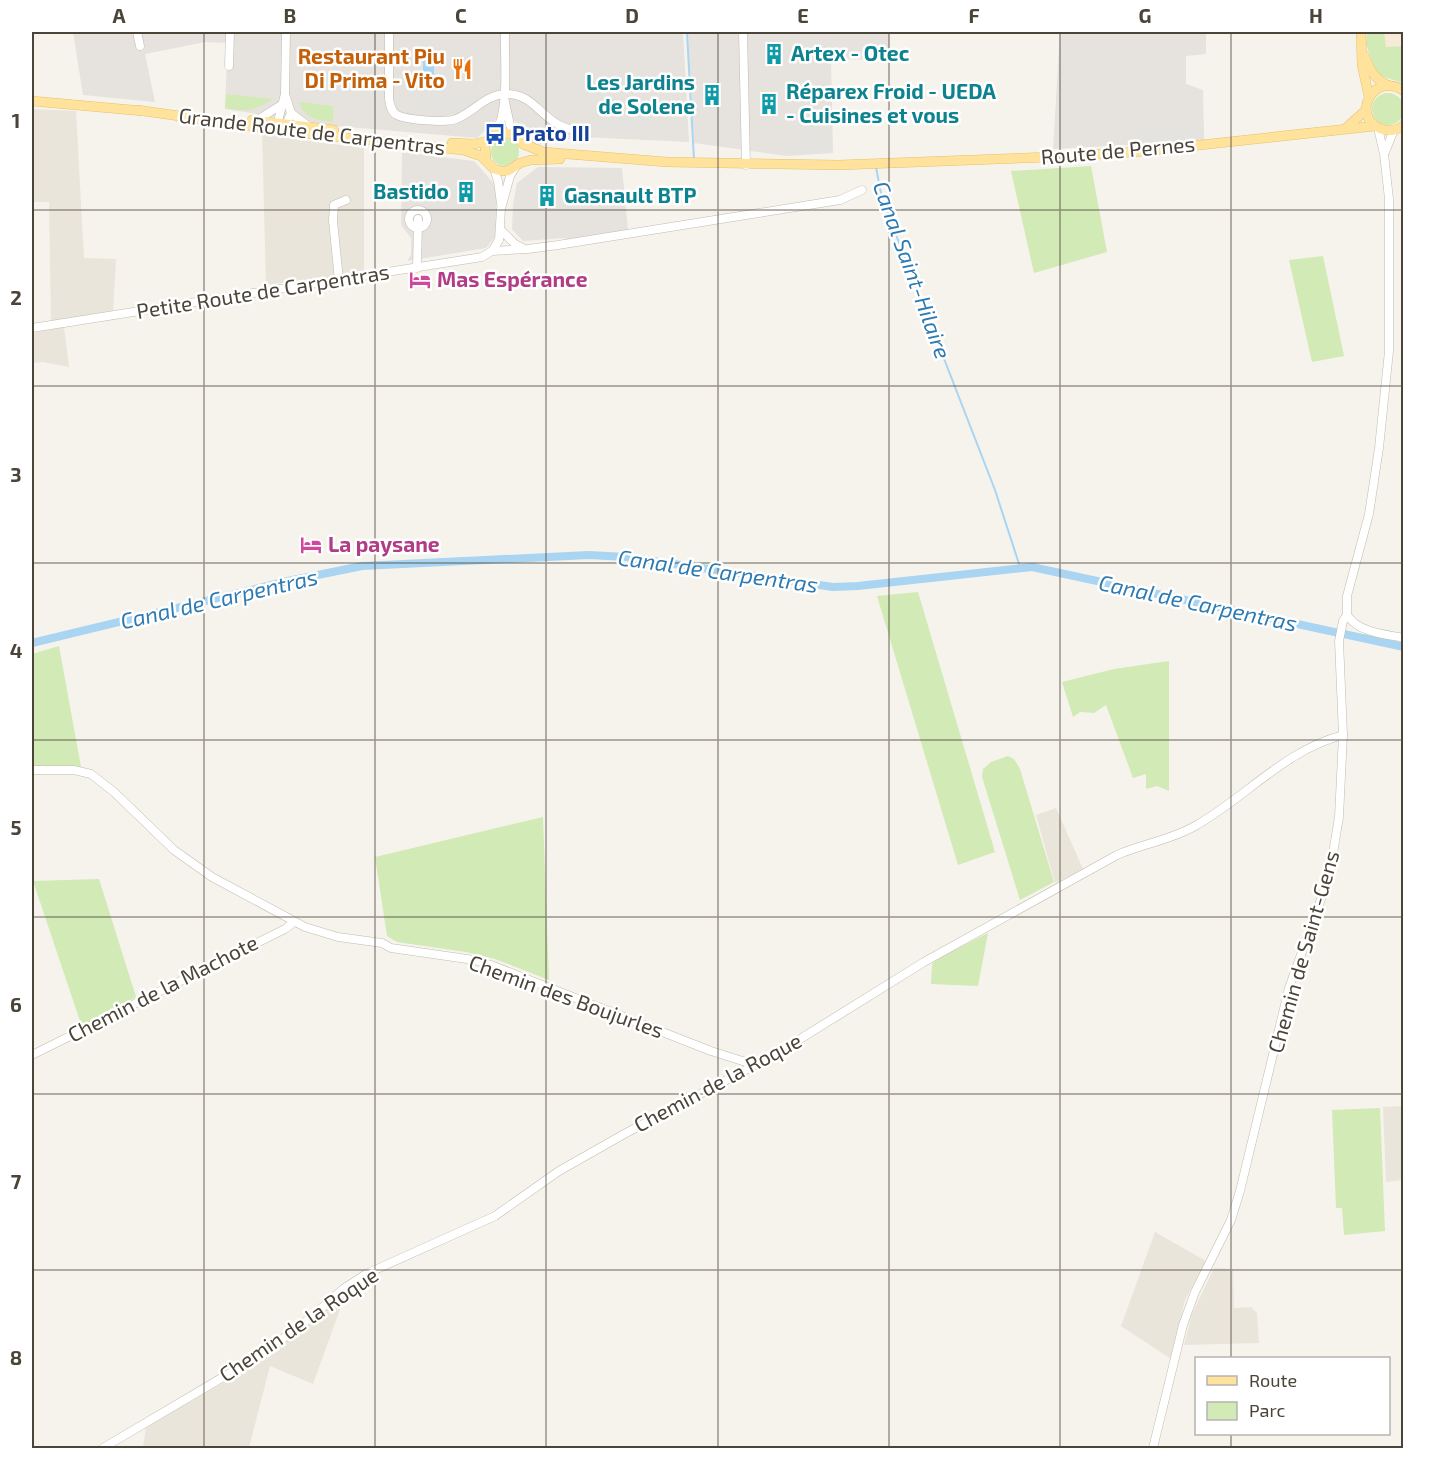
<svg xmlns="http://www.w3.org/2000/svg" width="1435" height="1480" font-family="'Exo 2',sans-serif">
<rect width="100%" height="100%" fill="#f6f3ec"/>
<g fill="#eae5da">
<polygon points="32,109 76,111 84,258 116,259 113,311 51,321 49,202 32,202"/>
<polygon points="262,132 293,139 364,148 364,272 266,285"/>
<polygon points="64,327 69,367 43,362 32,363 32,333"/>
<polygon points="1056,808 1083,869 1055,883 1036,815"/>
<polygon points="1403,1106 1403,1180 1386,1182 1383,1107"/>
<polygon points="1155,1232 1206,1261 1185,1300 1171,1359 1121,1326"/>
<polygon points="1214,1268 1233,1269 1234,1308 1251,1307 1257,1313 1259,1343 1184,1345 1192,1314"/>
<polygon points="347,1290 313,1384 270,1366 249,1448 143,1448 146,1427 259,1362"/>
</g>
<polygon fill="#f7ead8" points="1369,32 1403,32 1403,45 1371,50"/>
<g fill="#e6e2dd">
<polygon points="73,32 227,32 226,43 205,42 145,54 155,102 83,95"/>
<polygon points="228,32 683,32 689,142 581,137 533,146 515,121 496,120 477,138 336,126 225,109"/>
<polygon points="688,32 889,32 889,60 831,59 833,153 787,156 694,143"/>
<polygon points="1060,32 1206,32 1206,54 1186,56 1186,84 1203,90 1204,141 1053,149"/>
<polygon points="402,152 474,161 497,187 495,237 486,248 407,261 411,255 411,238 401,225"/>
<polygon points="538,167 622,168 628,230 565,240 565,238 523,241 512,229 513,204 517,183"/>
</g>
<g fill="#d2eab5">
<polygon points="1367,32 1384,32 1386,47 1403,46 1403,83 1377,75 1366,44"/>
<circle cx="1388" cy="109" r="16"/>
<path d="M226,94L273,99C253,111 249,112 225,108Z"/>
<path d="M299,102L333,106V122C318,120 303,118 299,102Z"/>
<circle cx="505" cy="152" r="14"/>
<polygon points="1091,166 1107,252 1034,273 1011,171"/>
<polygon points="1323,256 1344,356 1312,362 1289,260"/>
<polygon points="918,592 995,852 958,865 877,596"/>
<polygon points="59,646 81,767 32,766 32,654"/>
<polygon points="1169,661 1169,791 1157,786 1146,789 1146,774 1133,778 1106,705 1094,713 1080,712 1073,717 1062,682 1114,669"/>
<polygon points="1008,756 1014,759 1020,769 1054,882 1020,900 982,777 983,769 991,762"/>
<polygon points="543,817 549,980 495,959 466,952 397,942 387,936 375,857"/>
<polygon points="99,879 136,997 82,1027 33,881"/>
<polygon points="988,933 978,986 931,984 932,964 937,959"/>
<polygon points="1380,1108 1385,1231 1344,1235 1342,1208 1336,1208 1332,1110"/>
</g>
<g fill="#e5e3e0">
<polygon points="472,83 477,90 464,108 452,112 417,110 416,92 444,93 448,93 448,89 461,89 462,91"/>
<polygon points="648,109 648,131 598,129 598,124 605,117 606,112 639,113"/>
<polygon points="1203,119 1204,135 1134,142 1133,123"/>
<polygon points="790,122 829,122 828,153 790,154"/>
</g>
<polygon fill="#a9d4f2" points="429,49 434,52 434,78 423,78 423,57 425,50"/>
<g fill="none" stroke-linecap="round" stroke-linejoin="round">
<g stroke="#a9d4f2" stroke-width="2">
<polyline points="687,32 694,160"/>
<polyline points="876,167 882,199 995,490 1020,567"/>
</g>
<polyline stroke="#a9d4f2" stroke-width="8" points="32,643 288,581 362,566 589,555 626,557 833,587 858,586 1032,567 1404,647"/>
<defs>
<g id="minor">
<polyline points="137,32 140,46"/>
<path d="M389,32V99C390,105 391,112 397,115C406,120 447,123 456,119C474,112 485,95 505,94C538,92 544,131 581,130"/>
<polyline points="743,32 746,165"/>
<polyline points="229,66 230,32"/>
<polyline points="285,94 291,113 285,127"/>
<polyline points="505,102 510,125 515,135"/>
<polyline points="291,113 308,126"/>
<polyline points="256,121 281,105"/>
<polyline points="280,126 278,121 285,94 286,32"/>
<path d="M495,134C510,110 504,60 505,32"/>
<polyline points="1385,152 1394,130"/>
<polyline points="494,169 498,181 501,204"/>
<circle cx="418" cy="219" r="9"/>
<polyline points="500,229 515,244 523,248"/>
<polyline points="492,251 528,249 558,245 840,200 862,190"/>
<polyline points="417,268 418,219"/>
<polyline points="339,280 333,221 334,205 346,200"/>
<polyline points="32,328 482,257 492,251 499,240 501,209 510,176 515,168"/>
<path d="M1347,615C1359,633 1384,634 1404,638"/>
<polyline points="32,770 74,770 91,774 114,792 174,850 212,877 305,927 338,937 382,943 391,948 474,960 491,965 711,1051 755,1065"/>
<polyline points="32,1055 285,929 294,922"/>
<path d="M103,1448L262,1354L309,1319L343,1289L366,1274L495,1216L559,1171L626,1133L776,1054L924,962L1117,855C1142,844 1171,840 1195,826C1245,798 1285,750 1343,735"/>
<polyline points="1153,1448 1183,1325 1195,1292 1231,1220 1240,1191 1289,988 1329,877 1339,817 1343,735 1339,641 1343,621 1347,615 1347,596 1369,514 1379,448 1389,351 1389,199 1384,154 1378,128"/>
</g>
<g id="major">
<polyline points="1361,32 1362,65 1369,97"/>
<path d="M1364,55C1370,70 1374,79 1389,86"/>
<path d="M1404,91C1373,70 1350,117 1381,129C1389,132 1397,130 1404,125"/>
<polyline points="32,101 143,111"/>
<polyline points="137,110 292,132 463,150 481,156 494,169 501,171 508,171 520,163 531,160 560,159"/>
<polyline points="252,120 334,130"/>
<polyline points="1346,128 1366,110"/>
<polyline points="452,143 474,144 487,141"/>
<polyline points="486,159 485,146 487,141 495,134 502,132 515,135 523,144 543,152 667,162 839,165 1051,157 1135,152 1375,126"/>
</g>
</defs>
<use href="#minor" stroke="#c2bbae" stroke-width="9"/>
<use href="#major" stroke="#e6c16a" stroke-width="10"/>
<use href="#minor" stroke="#fff" stroke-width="8"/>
<use href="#major" stroke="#ffe39c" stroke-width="9"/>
</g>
<path fill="none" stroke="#4b4439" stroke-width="1.5" stroke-opacity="0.55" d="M204,32V1448M375,32V1448M546,32V1448M718,32V1448M889,32V1448M1060,32V1448M1231,32V1358M32,210H1404M32,386H1404M32,563H1404M32,740H1404M32,917H1404M32,1094H1404M32,1270H1404M1231,1434V1448"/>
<defs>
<symbol id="building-bare" viewBox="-9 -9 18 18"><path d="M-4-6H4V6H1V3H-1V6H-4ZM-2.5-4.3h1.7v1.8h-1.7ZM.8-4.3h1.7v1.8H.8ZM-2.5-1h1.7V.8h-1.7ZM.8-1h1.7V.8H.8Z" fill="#0f9aa8" stroke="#fff" stroke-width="2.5" paint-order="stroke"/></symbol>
<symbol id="restaurant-bare" viewBox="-9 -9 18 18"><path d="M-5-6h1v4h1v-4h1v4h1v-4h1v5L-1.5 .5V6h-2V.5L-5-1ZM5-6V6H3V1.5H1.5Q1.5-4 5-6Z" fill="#e8710a" stroke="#fff" stroke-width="2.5" paint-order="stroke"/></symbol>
<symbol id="bus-bare" viewBox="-9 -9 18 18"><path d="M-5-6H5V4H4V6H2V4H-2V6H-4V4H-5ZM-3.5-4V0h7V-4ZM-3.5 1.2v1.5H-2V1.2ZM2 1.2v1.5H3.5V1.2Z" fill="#1a4fb4" stroke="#fff" stroke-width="2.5" paint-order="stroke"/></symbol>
<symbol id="hotel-bare" viewBox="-9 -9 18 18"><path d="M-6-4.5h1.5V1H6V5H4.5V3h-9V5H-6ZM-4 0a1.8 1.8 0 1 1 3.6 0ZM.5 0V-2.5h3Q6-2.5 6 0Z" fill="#d1479c" stroke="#fff" stroke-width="2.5" paint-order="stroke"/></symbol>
</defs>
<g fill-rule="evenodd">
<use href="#building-bare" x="759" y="39" width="30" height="30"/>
<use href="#restaurant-bare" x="447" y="54" width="30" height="30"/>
<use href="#building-bare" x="697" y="80" width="30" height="30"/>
<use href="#building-bare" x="754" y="89" width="30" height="30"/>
<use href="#bus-bare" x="480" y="119" width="30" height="30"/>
<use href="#building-bare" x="451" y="177" width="30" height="30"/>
<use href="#building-bare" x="532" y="181" width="30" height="30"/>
<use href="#hotel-bare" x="405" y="265" width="30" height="30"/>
<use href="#hotel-bare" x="296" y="530" width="30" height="30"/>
</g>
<g text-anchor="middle" stroke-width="5" stroke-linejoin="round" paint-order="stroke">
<g font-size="21" font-weight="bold" fill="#0d838f" stroke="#fff" text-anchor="start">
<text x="791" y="61">Artex - Otec</text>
<text x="695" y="90" text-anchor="end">Les Jardins<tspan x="695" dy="24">de Solene</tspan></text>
<text x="786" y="99">Réparex Froid - UEDA<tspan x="786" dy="24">- Cuisines et vous</tspan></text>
<text x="449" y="199" text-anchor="end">Bastido</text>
<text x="564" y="203">Gasnault BTP</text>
</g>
<g font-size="21" font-weight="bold" fill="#c56008" stroke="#fff" text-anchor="end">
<text x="445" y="64">Restaurant Piu<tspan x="445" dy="24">Di Prima - Vito</tspan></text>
</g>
<g font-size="21" fill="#4b4439" stroke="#fff">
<text transform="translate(312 132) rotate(7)" y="7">Grande Route de Carpentras</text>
<text transform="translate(1118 151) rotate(-5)" y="7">Route de Pernes</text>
<text transform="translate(263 292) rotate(-9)" y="7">Petite Route de Carpentras</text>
<text transform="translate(1304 952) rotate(-74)" y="7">Chemin de Saint-Gens</text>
<text transform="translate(163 989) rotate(-27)" y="7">Chemin de la Machote</text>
<text transform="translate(566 997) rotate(20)" y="7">Chemin des Boujurles</text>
<text transform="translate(718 1083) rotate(-28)" y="7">Chemin de la Roque</text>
<text transform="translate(299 1325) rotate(-34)" y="7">Chemin de la Roque</text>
</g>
<g font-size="21" font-weight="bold" fill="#164399" stroke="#fff" text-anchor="start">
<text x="512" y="141">Prato III</text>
</g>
<g font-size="21" font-weight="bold" fill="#b23c85" stroke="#fff" text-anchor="start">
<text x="437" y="287">Mas Espérance</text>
<text x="328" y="552">La paysane</text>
</g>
<g font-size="22" font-style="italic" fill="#2e7ab2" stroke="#fff">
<text transform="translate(912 270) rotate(70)" y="8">Canal Saint-Hilaire</text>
<text transform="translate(718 571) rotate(8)" y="8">Canal de Carpentras</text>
<text transform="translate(219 599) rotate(-13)" y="8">Canal de Carpentras</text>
<text transform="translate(1198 603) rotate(12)" y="8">Canal de Carpentras</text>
</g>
</g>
<rect width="1435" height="1480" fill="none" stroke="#ffffff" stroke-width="66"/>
<rect x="1195" y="1357" width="195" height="78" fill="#ffffff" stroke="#b7b4b0" stroke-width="1.5"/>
<rect x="1207" y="1376" width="30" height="9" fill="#ffe39c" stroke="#b7b4b0" stroke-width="1.5"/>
<text x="1249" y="1387" font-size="18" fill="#4b4439">Route</text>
<rect x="1207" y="1402" width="30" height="18" fill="#d2eab5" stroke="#b7b4b0" stroke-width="1.5"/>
<text x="1249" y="1417" font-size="18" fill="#4b4439">Parc</text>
<rect x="33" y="33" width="1369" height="1414" fill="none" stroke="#4b4439" stroke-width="2"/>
<g font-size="20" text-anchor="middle" font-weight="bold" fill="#4b4439">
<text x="119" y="23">A</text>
<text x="290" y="23">B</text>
<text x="461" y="23">C</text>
<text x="632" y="23">D</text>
<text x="803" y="23">E</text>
<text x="974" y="23">F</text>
<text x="1145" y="23">G</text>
<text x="1316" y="23">H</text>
<text x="16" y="128">1</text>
<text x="16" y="305">2</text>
<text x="16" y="482">3</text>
<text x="16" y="658">4</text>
<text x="16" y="835">5</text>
<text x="16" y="1012">6</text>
<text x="16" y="1189">7</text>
<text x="16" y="1365">8</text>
</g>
</svg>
